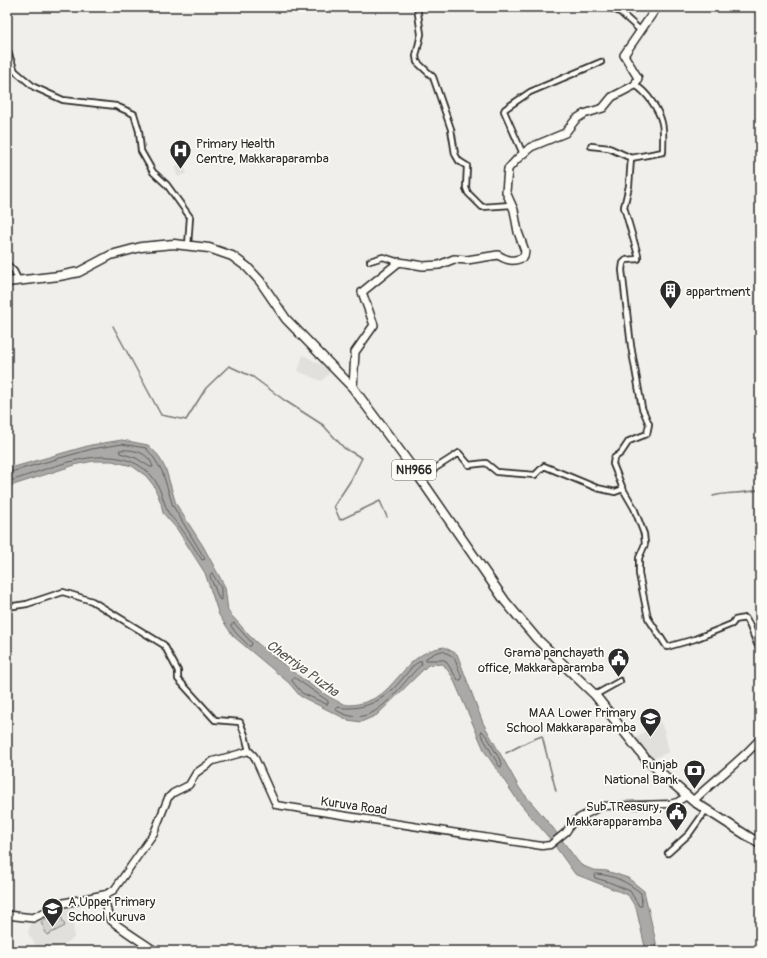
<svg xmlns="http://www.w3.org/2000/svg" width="767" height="958" font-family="Pangolin,sans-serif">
<rect width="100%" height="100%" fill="#f0efeb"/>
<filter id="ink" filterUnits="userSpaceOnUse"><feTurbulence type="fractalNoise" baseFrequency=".025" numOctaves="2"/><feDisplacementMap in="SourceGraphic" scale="8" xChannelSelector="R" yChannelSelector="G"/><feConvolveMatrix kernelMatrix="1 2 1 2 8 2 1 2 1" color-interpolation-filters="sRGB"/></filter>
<g filter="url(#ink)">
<g fill="#e1e0dc">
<polygon points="183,163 187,173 178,177 174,167"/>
<polygon points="303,355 329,369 328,375 321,381 298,371"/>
<polygon points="659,719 664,730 669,752 652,759 637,741 637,738"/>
<polygon points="70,907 73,917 74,938 53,951 39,951 28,933 31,923"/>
</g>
<polygon fill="#d3d2cf" stroke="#7f7e7d" points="60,914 65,926 47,935 41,922 51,915"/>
<path fill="#aaa9a7" stroke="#777775" d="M122,440L148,445L158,455L166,470L176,504L203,546L225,587L228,611L231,615C240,624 247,634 256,642C271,655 332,705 349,705C360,705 377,699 385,691C406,671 413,652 444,647L457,654L483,723L520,789L553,828L576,859L581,865L593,870L607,871L628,878L644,891L658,951H646L636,908L628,895L575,874L550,839L518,801L485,752L452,676L443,664L428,665L377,715L361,722L348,720L300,696L289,683L233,636L219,615L205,573L177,529L163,513L161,503L154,486L146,476L132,466L112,461H94L78,464L7,487V469L91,445Z"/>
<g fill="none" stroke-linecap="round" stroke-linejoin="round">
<g stroke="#5e5d5d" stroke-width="1">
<path d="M120,450C133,449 149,452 153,467H150L136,458L120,453Z"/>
<path d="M7,473L92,449L122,444L146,448L154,458L162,471L173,506L205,559L202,560C195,549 188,537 180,527C176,521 169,516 167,510C162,497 159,482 148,472C110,438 48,470 7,482"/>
<polygon points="212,573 221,588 221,600 219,599 210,576"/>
<polygon points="234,623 252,643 251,646 249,646 236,633 231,626"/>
<polygon points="443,651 454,657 462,678 461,680 458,680 445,660 426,660 426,658 435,653"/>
<path d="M421,661L422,664C397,686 375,734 336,710L337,707C363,712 387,699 403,678C409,671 412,665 421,661Z"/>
<polygon points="295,678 328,701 328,704 326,704 302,693 292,681 293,678"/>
<polygon points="482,731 488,738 502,764 501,767 499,766 481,734"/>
<path d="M596,874C614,875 627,882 641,893L642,906H639L630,891L609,882L595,878L594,875Z"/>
</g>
<g stroke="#777775" stroke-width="1.5">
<polyline points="113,326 161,415 186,420 206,388 229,366 253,377 284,400 323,425 344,448 362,458 351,480 334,506 340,520 380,501 387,517"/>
<path d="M713,496C729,491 745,495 760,489"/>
<polyline points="506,753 529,741 542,736 556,791"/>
</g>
<defs>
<g id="minor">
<polyline points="417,7 421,34 416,56 417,62 433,77 451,129 455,154 459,161 467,166 466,188 468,193 482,207 511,205"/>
<polyline points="609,7 620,12 641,31"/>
<polyline points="7,49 15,71 34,87 63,100 116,106 134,114 139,131 141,151 153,172 167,185 190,217 188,246"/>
<polyline points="591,146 609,148 631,158"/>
<polyline points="523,154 504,111 505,109 530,92 601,62"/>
<polyline points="370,261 383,257 399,262"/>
<polyline points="7,264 14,271 19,281"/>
<polyline points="420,478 459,453 469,465 486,463 497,472 535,475 544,466 597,488 615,492 623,489 634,508 644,534 645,544 639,558 639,574 648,618 667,647 695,639 732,624 735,620 745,618 749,624 757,644 760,643"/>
<path d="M623,489L613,464L614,458L621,453L629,441L647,434L649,424L642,408L631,346L622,270L623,263L626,260L638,259V255L624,207L629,186L631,158L663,152C663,143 664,132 662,123C659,110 647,92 635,85"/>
<polyline points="7,607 27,604 63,592 92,601 164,645 178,671 178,679 215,720 240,722 245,735 249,751"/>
<polyline points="595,695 620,681"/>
<polyline points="668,853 689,834 706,810"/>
</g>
<polyline id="tertiary" points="104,895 114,890 154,833 168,798 173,793 189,785 196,773 213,761 249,751 254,756 276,805 542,846 550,845 566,832 572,823 577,819 602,806 669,804 677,802 687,796"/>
<g id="secondary">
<path d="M353,388L355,352L374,325L362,292L399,262L423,266L439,265L454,259L467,260L498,255C508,261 513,262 524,257L525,251L518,232L514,210L506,192L508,169L517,159L531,147L565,133L576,119L584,114L603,108L612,97L635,85L638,78L624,55L657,7"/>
<path d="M693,801C715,779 740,762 760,739"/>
<path d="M7,915L33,918L64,903L104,895C106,902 106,913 110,919C112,923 148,946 155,951"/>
</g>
<polyline id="trunk" points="7,282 59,276 79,272 111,255 141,247 174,244 209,248 232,256 247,267 260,281 286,319 353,388 420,478 505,601 536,638 595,695 645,758 669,780 693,801 760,844"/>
</defs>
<use href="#minor" stroke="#2b2b2b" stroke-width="8"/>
<use href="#tertiary" stroke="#2b2b2b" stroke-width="9"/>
<use href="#secondary" stroke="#2b2b2b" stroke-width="10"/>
<use href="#trunk" stroke="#2b2b2b" stroke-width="11"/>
<use href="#minor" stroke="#fdfcf7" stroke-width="4.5"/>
<use href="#tertiary" stroke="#fdfcf7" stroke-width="6"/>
<use href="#secondary" stroke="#fdfcf7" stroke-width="7"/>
<use href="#trunk" stroke="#fdfcf7" stroke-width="8"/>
</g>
</g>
<defs>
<symbol id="hospital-pin" viewBox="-11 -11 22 30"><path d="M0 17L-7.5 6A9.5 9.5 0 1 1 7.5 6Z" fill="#2b2b2b" stroke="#fdfcf7"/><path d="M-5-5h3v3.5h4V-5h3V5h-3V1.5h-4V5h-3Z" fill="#fff"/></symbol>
<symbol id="building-pin" viewBox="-11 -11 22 30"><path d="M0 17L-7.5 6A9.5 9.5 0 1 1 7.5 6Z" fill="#2b2b2b" stroke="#fdfcf7"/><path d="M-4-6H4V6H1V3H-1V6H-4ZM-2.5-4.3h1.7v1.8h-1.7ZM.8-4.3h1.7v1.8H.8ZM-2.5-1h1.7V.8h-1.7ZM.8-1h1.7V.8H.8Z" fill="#fff"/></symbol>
<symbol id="civic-pin" viewBox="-11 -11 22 30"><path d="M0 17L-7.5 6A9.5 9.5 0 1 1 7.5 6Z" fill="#2b2b2b" stroke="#fdfcf7"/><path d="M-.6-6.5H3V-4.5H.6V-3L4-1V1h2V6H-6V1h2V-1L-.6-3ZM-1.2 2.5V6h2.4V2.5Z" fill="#fff"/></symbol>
<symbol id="school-pin" viewBox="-11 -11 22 30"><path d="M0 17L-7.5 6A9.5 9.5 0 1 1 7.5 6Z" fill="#2b2b2b" stroke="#fdfcf7"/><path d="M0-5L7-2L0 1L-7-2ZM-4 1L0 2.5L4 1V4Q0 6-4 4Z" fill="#fff"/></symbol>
<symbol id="bank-pin" viewBox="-11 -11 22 30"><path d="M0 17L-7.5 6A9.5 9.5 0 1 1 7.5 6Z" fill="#2b2b2b" stroke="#fdfcf7"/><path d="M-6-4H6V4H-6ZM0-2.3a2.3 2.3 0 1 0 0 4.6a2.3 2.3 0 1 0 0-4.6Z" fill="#fff"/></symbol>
</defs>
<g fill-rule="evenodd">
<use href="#hospital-pin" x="168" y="138" width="25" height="34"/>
<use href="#building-pin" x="658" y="278" width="25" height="34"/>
<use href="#civic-pin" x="606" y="646" width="25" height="34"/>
<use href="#school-pin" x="638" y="706" width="25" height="34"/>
<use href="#bank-pin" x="682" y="758" width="25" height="34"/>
<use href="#civic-pin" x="664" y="800" width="25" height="34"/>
<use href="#school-pin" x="40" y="896" width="25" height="34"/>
</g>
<g text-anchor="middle" stroke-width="3.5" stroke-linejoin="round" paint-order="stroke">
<rect fill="#fdfcf7" stroke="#6a6a68" stroke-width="1" x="392" y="460" width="44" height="20" rx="3"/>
<g font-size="12" font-weight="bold" fill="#2b2b2b">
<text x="414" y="474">NH966</text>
</g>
<g font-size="13" fill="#2b2b2b" stroke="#fdfcf7" text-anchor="end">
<text x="196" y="148" text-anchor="start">Primary Health<tspan x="196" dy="15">Centre, Makkaraparamba</tspan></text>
<text x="686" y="296" text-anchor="start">appartment</text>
<text x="604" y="657">Grama panchayath<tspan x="604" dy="15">office, Makkaraparamba</tspan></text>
<text x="636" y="717">MAA Lower Primary<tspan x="636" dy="15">School Makkaraparamba</tspan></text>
<text x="678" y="769">Punjab<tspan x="678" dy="15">National Bank</tspan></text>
<text x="662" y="811">Sub TReasury,<tspan x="662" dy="15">Makkarapparamba</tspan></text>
<text x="68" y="906" text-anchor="start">A Upper Primary<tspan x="68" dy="15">School Kuruva</tspan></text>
</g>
<g font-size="13" fill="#2b2b2b" stroke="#fdfcf7">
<text transform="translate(354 805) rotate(8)" y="5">Kuruva Road</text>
</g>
<g font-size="14" font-style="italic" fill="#575756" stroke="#fdfcf7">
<text transform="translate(303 668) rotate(36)" y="5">Cherriya Puzha</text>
</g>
</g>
<rect width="767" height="958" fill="none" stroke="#fdfcf7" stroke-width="24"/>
<rect x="12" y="12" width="743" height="934" fill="none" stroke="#2b2b2b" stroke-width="1.5" filter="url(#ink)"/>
</svg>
